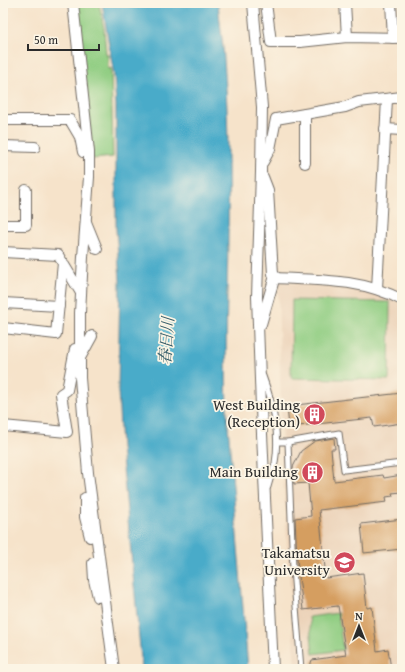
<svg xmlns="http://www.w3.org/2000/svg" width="405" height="672" font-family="'Gentium Book Plus','Noto Serif JP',serif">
<rect width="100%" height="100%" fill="#fcf5e5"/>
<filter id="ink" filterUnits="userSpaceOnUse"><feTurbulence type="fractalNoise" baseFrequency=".025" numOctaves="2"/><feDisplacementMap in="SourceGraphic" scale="8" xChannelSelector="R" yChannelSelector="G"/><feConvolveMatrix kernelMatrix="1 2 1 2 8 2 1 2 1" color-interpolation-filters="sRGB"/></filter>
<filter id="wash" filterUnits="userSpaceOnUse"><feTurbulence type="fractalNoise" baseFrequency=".012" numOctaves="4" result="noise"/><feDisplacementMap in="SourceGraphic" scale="16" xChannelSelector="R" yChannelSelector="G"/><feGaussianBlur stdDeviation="0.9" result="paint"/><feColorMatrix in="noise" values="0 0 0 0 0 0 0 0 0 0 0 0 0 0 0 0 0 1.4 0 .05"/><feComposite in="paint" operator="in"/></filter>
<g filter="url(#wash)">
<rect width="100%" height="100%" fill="#f6e3ca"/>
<polygon fill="#ecd3b9" points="278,282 339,286 387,296 402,304 402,669 295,669 282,455"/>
<g fill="#90cd82" stroke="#5e7c56">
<polygon points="75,3 99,3 104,29 106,54 108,55 108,69 111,68 113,157 92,159"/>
<polygon points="292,300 390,302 389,380 291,378"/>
<polygon points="338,613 343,650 313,654 309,617"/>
</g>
<path fill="#4aabc9" stroke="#3a6b7a" d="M102,3H218C220,26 224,49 225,73C227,101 228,129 228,158C230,243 224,328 227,413L248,669H142L121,447L118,390L120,280L116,229V105L114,75Z"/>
<g id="blocks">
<g fill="#d59e61">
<polygon points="402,393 402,423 374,427 372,418 289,427 287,406"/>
<polygon points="334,438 335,449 331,449 334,481 383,475 384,478 402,475 402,492 392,493 393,496 386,497 387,502 319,510 326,578 363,573 367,608 372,607 377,651 388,649 391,669 309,669 312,660 346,655 338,606 303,610 297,559 295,518 311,516 308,483 294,484 293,467 301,451 315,441"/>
<polygon points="402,519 402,549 364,553 361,524"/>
</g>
</g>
</g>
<g filter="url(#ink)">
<use href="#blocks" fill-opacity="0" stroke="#726b63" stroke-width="1"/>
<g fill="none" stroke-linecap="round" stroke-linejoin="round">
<defs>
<g id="service">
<path d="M263,376C273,403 280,434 275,463C273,471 270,479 268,487"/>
<polyline points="277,442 288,442 339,433 344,470 402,463"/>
<polyline points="288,442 293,569 301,669"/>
</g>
<g id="minor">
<polyline points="73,3 89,152 89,177 83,257 80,313 80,378 88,473 114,669"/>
<polyline points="253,3 262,107 261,172 257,297 262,434 273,669"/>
<polyline points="266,3 271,42 300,42 347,37 402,38"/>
<polyline points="345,3 347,37"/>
<polyline points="391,3 393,38"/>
<polyline points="3,120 70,120 80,137 83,152"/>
<polyline points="385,129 402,130"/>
<polyline points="3,146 35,147"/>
<polyline points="263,162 270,149 276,119 345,107 359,102 402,97"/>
<polyline points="305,163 305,114"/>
<path d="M263,177L268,190L273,274L276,278C319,280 363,279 402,300"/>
<polyline points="86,222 97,249"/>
<polyline points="3,225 26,225 26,190"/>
<polyline points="3,252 58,255 81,293"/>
<polyline points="377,289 387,99"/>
<polyline points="3,303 59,306"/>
<polyline points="261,324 275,276"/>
<polyline points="3,328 56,334 63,263"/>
<polyline points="81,356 92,336"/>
<polyline points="3,426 67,432 61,394 67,390 75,349"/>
<polyline points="85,498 85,517 90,537"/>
<polyline points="93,563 94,580 98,597"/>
</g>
</defs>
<use href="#service" stroke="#726b63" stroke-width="7"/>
<use href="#minor" stroke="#726b63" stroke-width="12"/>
<use href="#service" stroke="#fff" stroke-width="5"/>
<use href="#minor" stroke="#fff" stroke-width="10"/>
</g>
</g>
<defs>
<symbol id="building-disc" viewBox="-11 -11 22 22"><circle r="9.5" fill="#d1495b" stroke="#fcf5e5"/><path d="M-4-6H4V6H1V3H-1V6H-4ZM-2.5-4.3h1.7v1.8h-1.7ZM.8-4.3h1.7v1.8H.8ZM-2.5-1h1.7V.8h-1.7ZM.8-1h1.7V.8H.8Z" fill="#fff"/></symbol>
<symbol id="university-disc" viewBox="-11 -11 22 22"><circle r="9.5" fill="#d1495b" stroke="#fcf5e5"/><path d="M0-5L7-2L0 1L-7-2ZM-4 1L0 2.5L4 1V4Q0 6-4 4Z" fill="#fff"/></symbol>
</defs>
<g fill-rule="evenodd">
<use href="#building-disc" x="302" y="402" width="25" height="25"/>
<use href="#building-disc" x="300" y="460" width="25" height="25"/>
<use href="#university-disc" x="332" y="550" width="25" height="25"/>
</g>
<g text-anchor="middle" stroke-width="3.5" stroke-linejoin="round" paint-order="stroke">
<g font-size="15" fill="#2b2b2b" stroke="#fcf5e5" text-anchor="end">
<text x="300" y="410">West Building<tspan x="300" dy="17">(Reception)</tspan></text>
<text x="298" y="477">Main Building</text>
<text x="330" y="558">Takamatsu<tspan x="330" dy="17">University</tspan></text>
</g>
<g font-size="16" font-style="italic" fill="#375e6a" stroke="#fcf5e5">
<text transform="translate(166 341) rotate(-86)" y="6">春日川</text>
</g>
</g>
<rect width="405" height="672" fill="none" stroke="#fcf5e5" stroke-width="16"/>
<g transform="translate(359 626)" stroke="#fcf5e5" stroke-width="3" paint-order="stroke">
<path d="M0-3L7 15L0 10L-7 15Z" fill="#2b2b2b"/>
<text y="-6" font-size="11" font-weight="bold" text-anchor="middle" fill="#2b2b2b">N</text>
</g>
<path d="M28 44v6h71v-6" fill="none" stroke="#2b2b2b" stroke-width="2"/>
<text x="34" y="44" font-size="12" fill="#2b2b2b" stroke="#fcf5e5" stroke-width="3" paint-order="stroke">50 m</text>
</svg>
